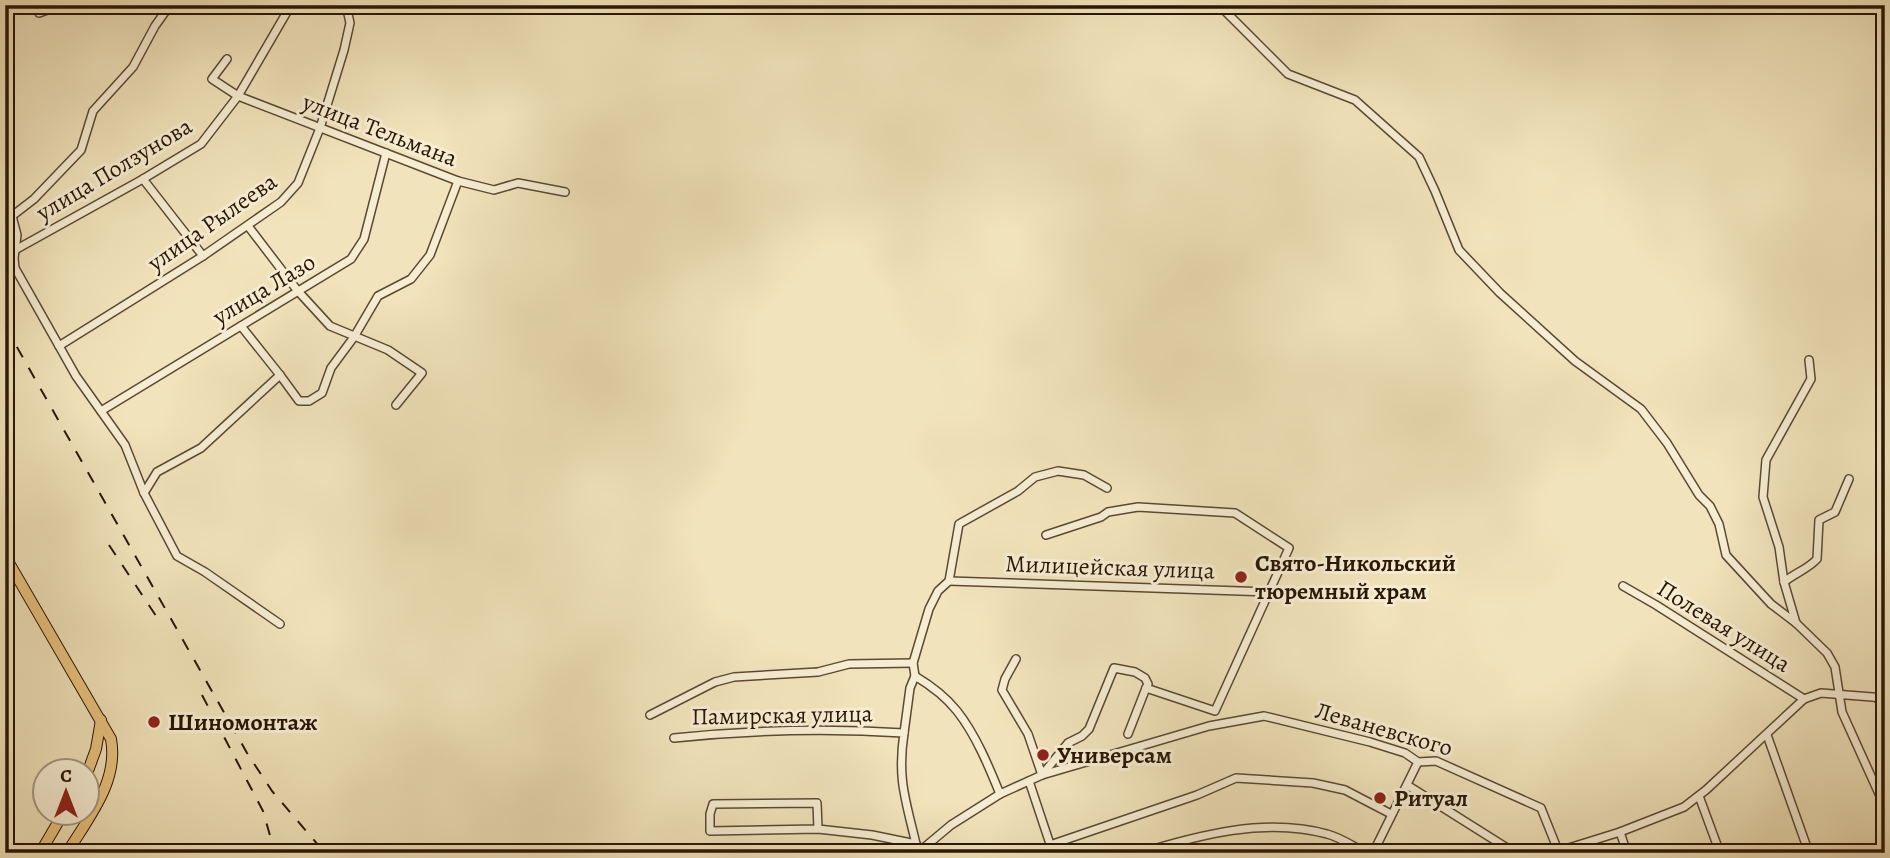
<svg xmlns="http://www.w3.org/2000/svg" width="1890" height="858" font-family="Alegreya,serif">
<rect width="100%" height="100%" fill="#f1e3bb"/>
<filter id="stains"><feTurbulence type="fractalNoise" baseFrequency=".00286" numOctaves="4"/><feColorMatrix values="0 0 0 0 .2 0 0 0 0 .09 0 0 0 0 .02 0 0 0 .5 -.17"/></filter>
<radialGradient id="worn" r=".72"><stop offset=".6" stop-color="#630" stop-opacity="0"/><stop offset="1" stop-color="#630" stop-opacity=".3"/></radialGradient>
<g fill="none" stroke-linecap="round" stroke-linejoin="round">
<defs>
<g id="minor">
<polyline points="1219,5 1288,74 1355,100 1419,157 1435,191 1459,250 1500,293 1575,361 1641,409 1667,443 1699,495 1710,506 1719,524 1726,555 1771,604 1796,623"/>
<polyline points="39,13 61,5"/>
<polyline points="227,59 212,79 238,96 458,181 494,190 518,183 565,192"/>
<polyline points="143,179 203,256"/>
<polyline points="5,214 12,216 17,235 14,258 15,268 76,376 125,445 144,493 177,556 205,572 280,624"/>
<polyline points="12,216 34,199 81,150 93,111 133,67 155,26 170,5"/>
<polyline points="248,226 297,290 330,326 388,350 422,373 396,405"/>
<polyline points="15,250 143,179 201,144 238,96 291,5"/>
<polyline points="241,326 280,375"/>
<polyline points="59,346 203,256 281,202 298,183 320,128 344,50 350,23 346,5"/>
<polyline points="1809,360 1811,379 1766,460 1763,497 1779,547 1784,582 1796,623 1827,653 1835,667 1842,712 1885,807"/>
<polyline points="101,411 351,259 364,239 386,153"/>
<polyline points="144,493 157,472 201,448 280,375 299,401 309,401 322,393 331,368 354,337 378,296 411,279 430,255 458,181"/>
<polyline points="1046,535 1101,517 1108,512 1138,507 1235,513 1289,548 1215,711 1146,688 1128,734"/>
<polyline points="949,581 1269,592"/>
<path d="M1784,582C1795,573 1808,569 1817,559L1819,520L1835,512L1849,479"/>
<polyline points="1623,586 1656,605 1804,699"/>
<polyline points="1016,659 1005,679 1002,690 1028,734 1042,775 1068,743 1082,736 1089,729 1114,668 1135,672 1145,678 1148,684 1146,688"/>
<polyline points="1877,698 1885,707"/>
<polyline points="650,715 715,682 734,677 818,672 849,664 913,663"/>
<polyline points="904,733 910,688 915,676"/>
<polyline points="1767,735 1809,853"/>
<path d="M674,738C751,730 827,728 904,733C897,779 906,801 916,844"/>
<polyline points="1029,781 1053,853"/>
<polyline points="1407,785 1515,853"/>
<path d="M1000,794C989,767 976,735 957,711C946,697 930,685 915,676L913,663L929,609L938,591L949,581L959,524L1018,491L1035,477L1058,471L1084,475L1107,488"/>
<polyline points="1699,796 1720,853"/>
<polyline points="818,829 817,803 713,804 710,814 710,831 818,829 872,835 916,844 920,851"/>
<polyline points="1620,832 1627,853"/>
<polyline points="1050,845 1197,795 1236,778 1313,783 1345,790 1391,814"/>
<polyline points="920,851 951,825 1000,794 1042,775 1209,726 1264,716 1370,742 1405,753 1418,762 1436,761 1541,808 1559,853"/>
<polyline points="1559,851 1620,832 1684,807 1706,790 1804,699 1821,693 1885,698"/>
<path d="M1140,853C1199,835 1266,817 1327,834C1340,837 1354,847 1366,853"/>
<polyline points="1373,853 1418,762"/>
</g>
<g id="major">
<path d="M5,556L111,739C119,782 88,818 67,853"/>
<polyline points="88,771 96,749 101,720"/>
<polyline points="40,853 64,812"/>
</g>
</defs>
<use href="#minor" stroke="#5b4932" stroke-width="10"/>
<use href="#major" stroke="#291605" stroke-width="12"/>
<use href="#minor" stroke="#f6edd3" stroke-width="7"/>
<use href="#major" stroke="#e8c27e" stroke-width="10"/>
<g stroke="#291605" stroke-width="2" stroke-dasharray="12 12" stroke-linecap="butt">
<polyline points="5,326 247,753 272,791 325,853"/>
<polyline points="109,545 162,625"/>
<polyline points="202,695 263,811 275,853"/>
</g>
</g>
<g fill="#8f2418" stroke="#f6edd3" stroke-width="2.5">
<circle cx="1241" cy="577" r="7"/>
<circle cx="154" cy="722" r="7"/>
<circle cx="1043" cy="755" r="7"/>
<circle cx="1380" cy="798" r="7"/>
</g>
<g text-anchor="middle" stroke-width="6" stroke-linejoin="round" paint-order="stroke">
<g font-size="24" fill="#291605" stroke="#f6edd3">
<text transform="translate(380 130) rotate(21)" y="8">улица Тельмана</text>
<text transform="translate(114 169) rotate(-31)" y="8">улица Ползунова</text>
<text transform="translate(212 222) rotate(-35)" y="8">улица Рылеева</text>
<text transform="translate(264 289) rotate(-31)" y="8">улица Лазо</text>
<text transform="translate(1110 567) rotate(2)" y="8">Милицейская улица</text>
<text transform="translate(1724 626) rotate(32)" y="8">Полевая улица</text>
<text transform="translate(782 715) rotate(-1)" y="8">Памирская улица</text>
<text transform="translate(1384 729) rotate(16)" y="8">Леваневского</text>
</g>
<g font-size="24" font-weight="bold" fill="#291605" stroke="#f6edd3" text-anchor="start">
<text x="1255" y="571">Свято-Никольский<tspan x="1255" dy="28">тюремный храм</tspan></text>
<text x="168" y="730">Шиномонтаж</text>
<text x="1057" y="763">Универсам</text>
<text x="1394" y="806">Ритуал</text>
</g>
</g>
<rect width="1890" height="858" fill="none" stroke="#f1e3bb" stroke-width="28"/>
<rect x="7" y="7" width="1876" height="844" fill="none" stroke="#291605" stroke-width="3.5"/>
<rect x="14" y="14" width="1862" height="830" fill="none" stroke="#291605" stroke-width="2"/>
<g transform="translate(66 792)"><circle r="33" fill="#f6edd3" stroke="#a49781" stroke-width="2"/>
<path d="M0-5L12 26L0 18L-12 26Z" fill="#8f2418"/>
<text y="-10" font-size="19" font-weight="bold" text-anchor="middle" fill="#291605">С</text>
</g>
<rect width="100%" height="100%" filter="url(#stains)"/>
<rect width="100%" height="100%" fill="url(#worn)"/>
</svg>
